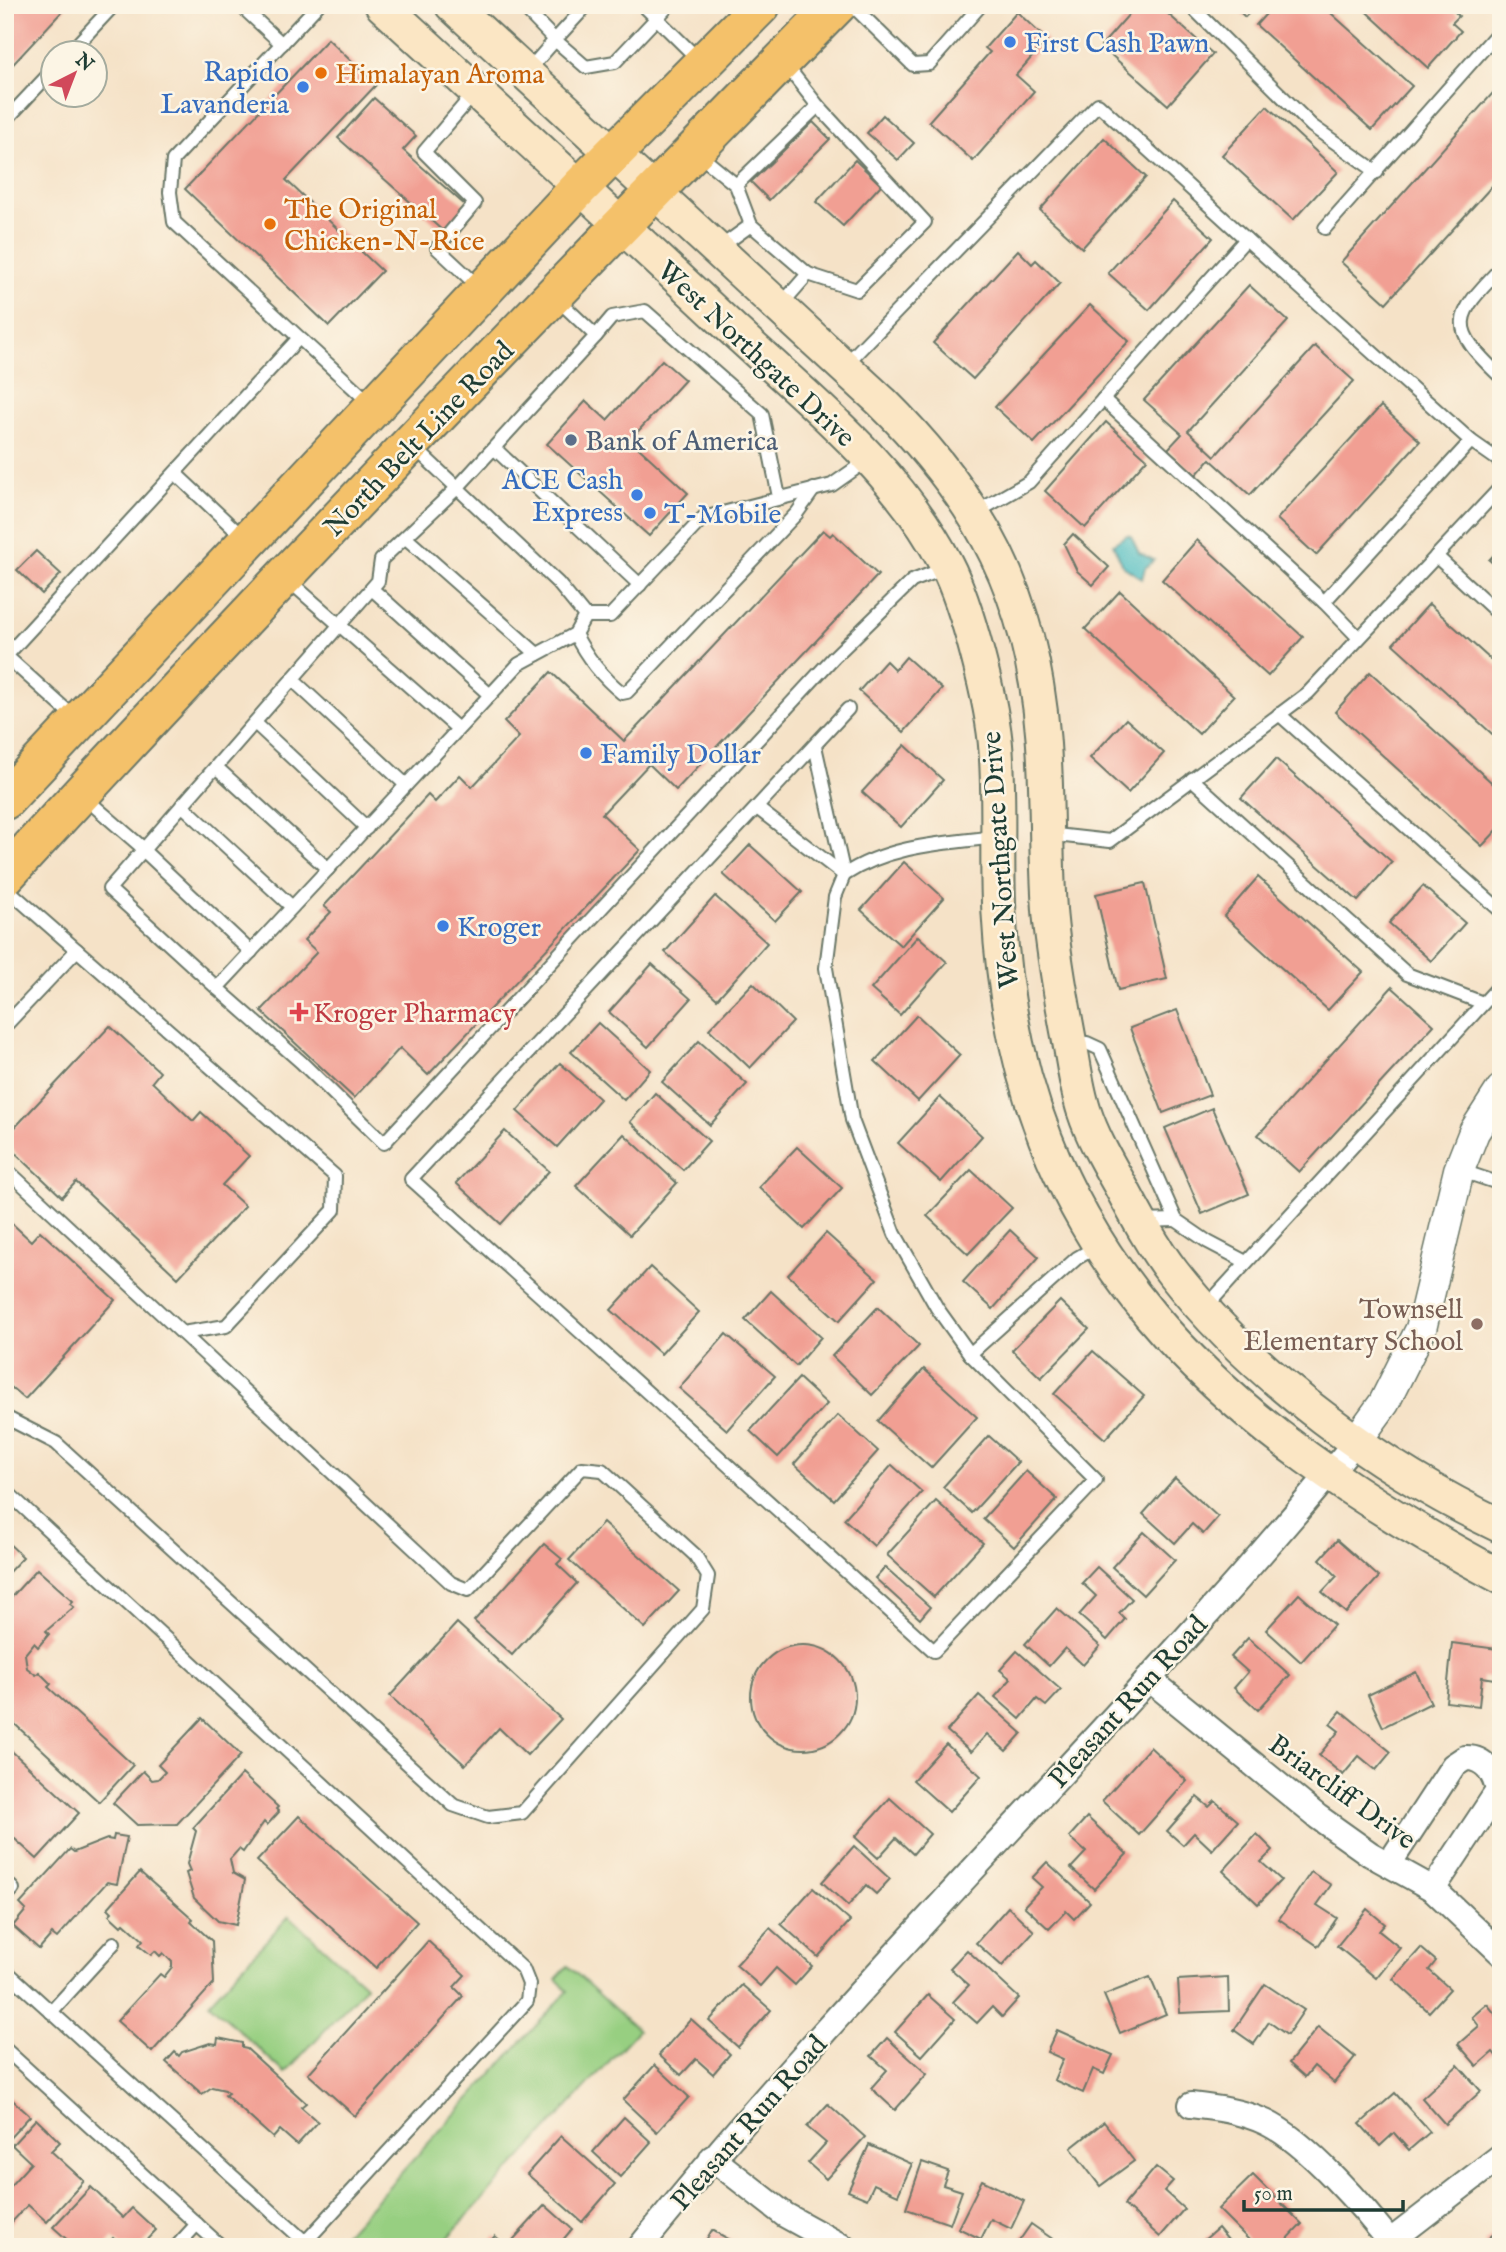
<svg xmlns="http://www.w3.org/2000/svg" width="1506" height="2252" font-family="'IM FELL English',serif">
<rect width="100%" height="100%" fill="#fcf5e5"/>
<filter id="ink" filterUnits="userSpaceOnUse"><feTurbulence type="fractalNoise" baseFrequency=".0143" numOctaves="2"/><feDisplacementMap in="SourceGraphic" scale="14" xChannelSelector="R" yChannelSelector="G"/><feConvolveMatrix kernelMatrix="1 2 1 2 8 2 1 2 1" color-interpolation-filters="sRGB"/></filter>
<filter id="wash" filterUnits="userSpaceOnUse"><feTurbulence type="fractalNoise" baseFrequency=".00686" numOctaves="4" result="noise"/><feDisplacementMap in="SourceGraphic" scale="28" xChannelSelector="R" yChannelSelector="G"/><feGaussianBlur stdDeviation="1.57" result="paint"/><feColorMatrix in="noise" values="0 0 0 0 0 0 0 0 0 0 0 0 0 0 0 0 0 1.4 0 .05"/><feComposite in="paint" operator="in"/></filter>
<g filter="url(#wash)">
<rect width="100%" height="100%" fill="#f5e2c7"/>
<g fill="#97cf81" stroke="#5b865a" stroke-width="2">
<polygon points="289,1916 366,1986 285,2073 209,2003"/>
<polygon points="568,1966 638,2030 439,2247 333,2247 568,1991 556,1979"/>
</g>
<polygon fill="#4ebdc3" stroke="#367d7c" stroke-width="2" points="1127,535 1131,536 1139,553 1154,560 1145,568 1142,579 1123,566 1113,544"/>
<g id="blocks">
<g fill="#f19f93">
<polygon points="5,5 68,5 5,73"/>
<polygon points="1137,5 1158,5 1213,54 1168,105 1101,46"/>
<polygon points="1233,5 1257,5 1245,17"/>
<polygon points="1274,5 1322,5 1412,86 1372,130 1256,25"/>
<polygon points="1359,5 1448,5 1459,16 1452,23 1461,31 1428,68"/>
<polygon points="1017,12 1047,40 1016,75 1034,91 973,161 929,121 990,52 985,48"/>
<polygon points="328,39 376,85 286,180 382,271 329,326 185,189"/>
<polygon points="1501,84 1501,176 1386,303 1341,262"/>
<polygon points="374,98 416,136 403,150 466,206 443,231 338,138"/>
<polygon points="1267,106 1338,172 1293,220 1222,155"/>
<polygon points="883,115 914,143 898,160 867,133"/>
<polygon points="813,122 830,139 769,200 751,182"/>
<polygon points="1104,138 1146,177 1082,248 1040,210"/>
<polygon points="855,160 881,185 843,226 816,202"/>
<polygon points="1173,201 1213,238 1149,310 1108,273"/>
<polygon points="1018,250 1032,264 1036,260 1060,283 973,379 933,343"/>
<polygon points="1249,285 1288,321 1188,431 1215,456 1315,346 1354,381 1250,495 1210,459 1196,475 1168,449 1182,434 1144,400"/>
<polygon points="1090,305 1129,341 1034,443 995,407"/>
<polygon points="662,360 685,380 630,440 688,493 649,536 547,444 586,401 607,420"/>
<polygon points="1381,406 1420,441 1316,555 1277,519"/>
<polygon points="1106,422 1147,459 1085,528 1045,491"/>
<polygon points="823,530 830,536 833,533 878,575 676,790 649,764 602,814 640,850 428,1075 400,1048 354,1098 261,1011 317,952 304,940 331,912 324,906 428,795 435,802 460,775 472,787 519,737 504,722 551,672 624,741"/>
<polygon points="1073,534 1109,567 1093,585 1077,571 1064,544"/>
<polygon points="1197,540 1303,637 1268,676 1162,580"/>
<polygon points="1501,547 1501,570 1489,560"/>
<polygon points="36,551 61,574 42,594 17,570"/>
<polygon points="1120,591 1234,696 1199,734 1085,629"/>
<polygon points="1429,604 1501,669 1501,742 1393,644"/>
<polygon points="906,657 942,689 904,732 859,691 886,661 895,670"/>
<polygon points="1370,672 1501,791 1501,826 1482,846 1335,712"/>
<polygon points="1126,719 1164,753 1128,793 1090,758"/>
<polygon points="905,745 943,780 901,827 862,792"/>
<polygon points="1276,759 1392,862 1358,901 1241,798"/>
<polygon points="750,845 802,892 775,921 723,874"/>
<polygon points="904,862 944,898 901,946 861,910"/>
<polygon points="1258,877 1363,972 1328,1010 1224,916"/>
<polygon points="1145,883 1167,979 1118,990 1096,894"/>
<polygon points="1423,886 1465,923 1431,961 1389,923"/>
<polygon points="715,896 767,943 717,999 665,952"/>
<polygon points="918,936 947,962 900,1015 871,989"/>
<polygon points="652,964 691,999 648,1047 609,1012"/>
<polygon points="753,983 793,1022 750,1068 709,1029"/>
<polygon points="1392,987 1434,1025 1299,1172 1258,1135"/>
<polygon points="1177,1010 1210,1095 1163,1113 1130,1028"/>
<polygon points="917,1015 960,1055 918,1101 875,1061"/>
<polygon points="598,1023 650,1070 624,1100 571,1052"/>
<polygon points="110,1026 160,1072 152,1082 193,1121 201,1112 249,1156 222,1185 245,1206 178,1278 76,1182 62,1197 5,1143 5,1138"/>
<polygon points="699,1041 747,1084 710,1125 662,1082"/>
<polygon points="560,1063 600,1099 557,1147 517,1111"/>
<polygon points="655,1093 709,1141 683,1170 630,1122"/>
<polygon points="940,1097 982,1136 941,1182 898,1143"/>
<polygon points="1212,1108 1249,1194 1202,1214 1165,1128"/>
<polygon points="505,1131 549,1171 501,1224 456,1183"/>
<polygon points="624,1134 677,1183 630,1235 576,1186"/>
<polygon points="797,1147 842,1188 804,1229 759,1187"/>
<polygon points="971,1170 1012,1208 968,1254 927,1216"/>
<polygon points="5,1217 31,1241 40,1231 115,1300 25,1399 5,1382"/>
<polygon points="1010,1230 1039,1257 993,1309 963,1282"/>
<polygon points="826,1233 877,1279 839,1321 788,1275"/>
<polygon points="650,1267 699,1312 661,1354 611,1310"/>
<polygon points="771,1291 821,1337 796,1366 745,1320"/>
<polygon points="1060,1301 1089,1329 1041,1378 1012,1350"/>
<polygon points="878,1307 919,1346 872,1395 832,1356"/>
<polygon points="726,1334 775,1376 727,1430 679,1388"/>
<polygon points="1093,1351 1144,1396 1105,1439 1054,1394"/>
<polygon points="924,1369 977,1417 931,1468 878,1421"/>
<polygon points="799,1378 827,1404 778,1457 750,1431"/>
<polygon points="838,1415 878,1451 834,1500 794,1464"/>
<polygon points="989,1436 1018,1462 972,1513 943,1487"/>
<polygon points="892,1465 922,1492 874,1546 844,1519"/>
<polygon points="1026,1471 1057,1499 1014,1547 983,1519"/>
<polygon points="1175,1478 1218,1517 1203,1534 1192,1524 1175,1543 1143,1514"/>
<polygon points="936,1501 983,1543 934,1597 887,1555"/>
<polygon points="603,1523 679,1591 645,1628 569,1560"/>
<polygon points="1144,1532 1175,1560 1143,1595 1112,1567"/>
<polygon points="5,1540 23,1557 5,1576"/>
<polygon points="1337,1540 1379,1577 1346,1613 1322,1592 1337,1576 1320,1559"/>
<polygon points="544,1544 562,1559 557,1564 577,1583 512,1655 474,1621"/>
<polygon points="885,1567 930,1607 920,1619 875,1578"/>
<polygon points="1097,1567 1132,1599 1119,1613 1125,1619 1107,1640 1079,1615 1096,1596 1082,1583"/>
<polygon points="37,1569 73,1601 70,1604 74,1607 46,1631 49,1634 38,1647 34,1643 25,1654 27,1668 36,1675 39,1672 51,1684 48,1687 133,1765 99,1802 5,1715 5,1604"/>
<polygon points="1299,1594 1334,1625 1301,1662 1266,1630"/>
<polygon points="1057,1608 1100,1646 1083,1665 1065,1648 1049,1666 1025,1644"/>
<polygon points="457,1623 561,1719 527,1755 499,1728 465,1765 390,1696"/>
<polygon points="1248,1638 1290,1675 1258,1710 1234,1688 1248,1672 1231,1657"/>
<polygon points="1452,1643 1498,1649 1495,1679 1482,1677 1479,1706 1446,1702"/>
<circle cx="803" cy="1697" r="52"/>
<polygon points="1017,1651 1061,1690 1046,1706 1037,1699 1020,1719 995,1697 1011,1679 1000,1670"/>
<polygon points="1416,1672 1431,1703 1383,1727 1368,1695"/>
<polygon points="979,1695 1022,1733 1006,1751 987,1734 971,1752 947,1731"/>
<polygon points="1341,1711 1391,1752 1376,1770 1359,1756 1343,1775 1319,1755 1339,1731 1330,1724"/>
<polygon points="202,1718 241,1755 177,1824 137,1825 113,1803 143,1771 152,1780 158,1779 165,1772 158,1765"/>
<polygon points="946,1744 981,1776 949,1812 913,1780"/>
<polygon points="5,1745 79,1813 37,1859 5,1830"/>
<polygon points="1150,1747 1187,1781 1139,1835 1102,1801"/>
<polygon points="242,1774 278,1807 276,1809 279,1812 267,1825 264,1822 243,1852 239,1849 230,1859 233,1873 245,1880 236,1925 218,1921 194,1898 186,1873 190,1871 187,1864 196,1831 193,1828"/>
<polygon points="1197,1797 1209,1807 1215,1801 1238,1821 1212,1850 1194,1833 1183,1845 1167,1831"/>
<polygon points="890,1798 930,1834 913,1854 896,1838 878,1858 855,1837"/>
<polygon points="299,1816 417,1922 376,1968 257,1861"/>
<polygon points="1087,1817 1127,1854 1094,1889 1071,1868 1086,1852 1069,1837"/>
<polygon points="1257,1834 1273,1850 1261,1862 1281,1880 1258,1904 1223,1871"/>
<polygon points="114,1835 127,1837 117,1884 107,1882 57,1938 52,1934 39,1949 13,1926 26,1910 20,1904 70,1849 74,1852 107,1839 113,1840"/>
<polygon points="854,1846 890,1879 876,1894 866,1885 848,1906 822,1882"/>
<polygon points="1047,1862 1090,1902 1074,1919 1066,1911 1049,1929 1024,1906 1042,1887 1032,1878"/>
<polygon points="140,1872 193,1919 191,1922 212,1941 214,1983 152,2052 117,2021 160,1974 164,1977 172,1967 172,1962 163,1953 160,1956 155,1951 151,1955 139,1945 143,1940 124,1923 121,1926 109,1915 112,1912 108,1908"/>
<polygon points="1311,1872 1331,1885 1317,1905 1337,1918 1318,1946 1279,1919"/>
<polygon points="813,1888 850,1921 818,1957 781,1924"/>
<polygon points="1008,1907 1034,1931 1002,1966 976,1943"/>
<polygon points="1367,1909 1385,1924 1379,1931 1400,1948 1376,1978 1337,1946"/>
<polygon points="770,1928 812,1966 795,1985 776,1968 760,1986 736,1965"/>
<polygon points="428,1941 465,1975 454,1987 463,1996 355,2116 308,2074"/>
<polygon points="1421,1948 1436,1961 1429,1970 1450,1989 1429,2012 1393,1979"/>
<polygon points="967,1950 1019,1998 1002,2017 992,2007 977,2023 953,2002 969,1985 950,1968"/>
<polygon points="1150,1977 1166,2014 1120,2033 1104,1995"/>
<polygon points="1228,1977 1229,2011 1180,2013 1178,1980"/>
<polygon points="1265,1984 1304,2010 1287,2035 1269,2022 1254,2044 1234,2030"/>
<polygon points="742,1985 771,2010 738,2047 709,2021"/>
<polygon points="928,1995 955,2019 922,2056 895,2032"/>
<polygon points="1487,2004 1501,2021 1501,2062 1493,2052 1477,2066 1458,2044 1479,2026 1472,2017"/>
<polygon points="691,2019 730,2054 713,2074 696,2059 681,2075 659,2055"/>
<polygon points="1318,2027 1355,2057 1334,2083 1314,2066 1305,2077 1289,2063"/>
<polygon points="1057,2030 1113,2055 1104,2074 1093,2069 1083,2093 1054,2080 1063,2059 1047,2052"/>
<polygon points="218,2038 242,2043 242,2048 247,2049 306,2103 301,2107 318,2122 297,2145 280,2130 273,2138 225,2095 228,2093 225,2090 212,2087 202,2094 166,2062 175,2052 179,2056 182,2052 210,2043 217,2044"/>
<polygon points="887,2038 927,2074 895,2110 871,2088 887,2070 871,2056"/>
<polygon points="655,2065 689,2097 657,2132 623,2100"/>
<polygon points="1458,2065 1481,2091 1445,2124 1422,2098"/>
<polygon points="1395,2093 1430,2132 1409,2150 1394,2133 1380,2146 1360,2124"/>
<polygon points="6,2094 30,2116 5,2143 5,2095"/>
<polygon points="828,2104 865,2137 826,2179 808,2163 826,2143 807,2127"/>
<polygon points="624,2117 651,2142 620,2177 593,2152"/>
<polygon points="36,2119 60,2142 51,2151 84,2181 47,2222 28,2205 10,2224 5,2220 5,2183 9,2187 31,2163 12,2145"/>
<polygon points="1104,2122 1134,2161 1100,2186 1071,2148"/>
<polygon points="561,2136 615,2184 582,2222 527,2174"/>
<polygon points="869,2145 912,2164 898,2195 874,2184 867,2199 848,2191"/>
<polygon points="922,2162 948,2171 943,2185 962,2191 950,2224 906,2209"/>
<polygon points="1156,2167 1173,2181 1164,2191 1184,2209 1160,2237 1124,2205"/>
<polygon points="1253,2175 1302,2224 1280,2247 1256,2247 1218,2209"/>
<polygon points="982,2180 1024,2201 1011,2229 991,2219 981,2239 958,2228"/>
<polygon points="91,2187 123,2218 132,2208 156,2230 140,2247 122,2247 113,2238 105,2247 69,2247 72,2244 53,2227"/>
<polygon points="545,2205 572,2229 557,2247 520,2247 513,2240"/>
<polygon points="1031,2224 1064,2247 1015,2247"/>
<polygon points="1218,2228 1234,2247 1196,2247"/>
<polygon points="1501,2228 1501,2247 1488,2247 1484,2242"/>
<polygon points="712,2230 734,2242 732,2247 702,2247"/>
<polygon points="495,2236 508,2247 485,2247"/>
</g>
</g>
</g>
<g filter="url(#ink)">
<use href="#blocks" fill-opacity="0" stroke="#6a7767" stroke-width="2"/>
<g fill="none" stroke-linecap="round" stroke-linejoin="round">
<defs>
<g id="service">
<polyline points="240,5 282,44"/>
<polyline points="318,5 173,160 170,192 174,222 371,404"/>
<polyline points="521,5 555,40 528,71"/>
<polyline points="587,5 555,40 586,67 615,62 669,5"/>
<polyline points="643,5 700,61"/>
<polyline points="852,5 913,65 929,64 981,5"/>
<polyline points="1190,5 1312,126 1377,172"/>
<polyline points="1500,5 1501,6"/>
<polyline points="70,52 114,5"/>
<polyline points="476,91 424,152 475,203 437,248 481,289"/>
<polyline points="5,121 52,71"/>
<polyline points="697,153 736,185 751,225 719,248"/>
<polyline points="736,185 818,106"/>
<polyline points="751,225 808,274"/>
<polyline points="1325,228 1501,29"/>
<path d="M1501,268C1453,318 1447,326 1501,377"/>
<polyline points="780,306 808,274 857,290 925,222 818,106 785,64"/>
<polyline points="596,336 612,317 645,311 762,414 779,497"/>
<polyline points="845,365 1098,104 1246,239"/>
<polyline points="1103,399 1324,602 1471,441"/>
<polyline points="494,448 640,585"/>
<polyline points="175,473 246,540"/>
<polyline points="975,513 1029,482 1246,239 1471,441 1501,462"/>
<polyline points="406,538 537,654"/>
<polyline points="1436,556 1501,616"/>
<polyline points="287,579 458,729"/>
<polyline points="372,589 490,695"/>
<polyline points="1324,602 1359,638"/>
<polyline points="585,616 610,616 703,518 832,485 869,459"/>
<path d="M575,634C587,658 601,676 622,693L627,692L797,513L814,489"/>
<polyline points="5,655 75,718"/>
<polyline points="6,656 298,339"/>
<polyline points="293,680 406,785"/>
<polyline points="1279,714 1501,911"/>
<polyline points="255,723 367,828"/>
<path d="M815,746L844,875L835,897L826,968L852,1120L895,1234L937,1308L970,1354L1096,1480L934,1651L411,1179C557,1023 702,866 848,709"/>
<polyline points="216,767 328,869"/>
<polyline points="1192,779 1407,974 1483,1003"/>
<polyline points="84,797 144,849 109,889 217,988 519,664 575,634 585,616 558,583 414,447"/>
<polyline points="182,805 292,907"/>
<polyline points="757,808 844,875"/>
<polyline points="1047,834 1110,841 1308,693 1501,487"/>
<polyline points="144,849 378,581 381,560 457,488 596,336 557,299"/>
<polyline points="143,850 251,952"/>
<path d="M844,875C889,845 945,843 997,837"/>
<polyline points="5,887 335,1176 334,1210 226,1326 182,1333 5,1168"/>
<polyline points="217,988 301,1062 384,1143 834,657 912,581 946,568"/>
<polyline points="5,1026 77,950"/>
<polyline points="1070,1042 1087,1043 1100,1049 1176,1220 1208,1242 1246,1262"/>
<polyline points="1459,1170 1501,1184"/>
<polyline points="1141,1221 1176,1220"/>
<polyline points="1204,1309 1501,984"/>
<polyline points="970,1354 1077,1258 1098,1246"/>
<polyline points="5,1417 56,1443 453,1805 488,1817 522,1813 703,1609 708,1576 695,1555 602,1470 582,1468 468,1590 451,1583 182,1333"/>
<polyline points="5,1490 523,1969 529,1984 527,2001 309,2238 303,2240 5,1970"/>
<polyline points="5,1881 13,1889 5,1897"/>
<polyline points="51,2012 114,1943"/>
<polyline points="5,2049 222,2247"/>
<polyline points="176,2247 197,2224"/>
</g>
<g id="minor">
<polyline points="1148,1678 1318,1817 1370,1854 1433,1889 1501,1953"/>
<path d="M1389,1864L1453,1766L1465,1758C1485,1757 1495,1774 1498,1791L1433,1889"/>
<path d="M1191,2105C1216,2108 1241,2111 1265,2122C1306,2141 1366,2210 1394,2247"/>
<polyline points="712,2158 785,2215 843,2247"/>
<path d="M640,2247C866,1967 1129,1718 1357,1440"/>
<polyline points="1383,2247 1501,2156"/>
</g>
<polyline id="tertiary" points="1357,1440 1384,1403 1421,1329 1459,1170 1474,1132 1501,1090"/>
<g id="secondary">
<path d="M382,5C498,111 613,217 727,324C805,397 896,467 946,564C967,604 993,705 996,751C1000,805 996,860 999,914C1017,1252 1220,1427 1501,1577"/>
<path d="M452,5L882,402C982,501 1032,596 1043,738C1048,797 1045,857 1050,916C1054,959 1062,1002 1070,1044C1074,1066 1077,1090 1084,1111C1092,1136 1107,1162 1120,1185C1136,1215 1152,1246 1173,1273C1254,1377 1382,1470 1501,1526"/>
</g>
<g id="primary">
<polyline points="5,800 581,186 761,5"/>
<path d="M5,876C277,580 555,291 837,5"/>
</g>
</defs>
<use href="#service" stroke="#6a7767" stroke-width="16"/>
<use href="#minor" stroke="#6a7767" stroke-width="28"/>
<use href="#tertiary" stroke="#6a7767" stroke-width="33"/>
<use href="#secondary" stroke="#6a7767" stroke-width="37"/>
<use href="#primary" stroke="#6a7767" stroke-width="42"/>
<use href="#service" stroke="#fff" stroke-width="12"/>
<use href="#minor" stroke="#fff" stroke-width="24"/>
<use href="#tertiary" stroke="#fff" stroke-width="30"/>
<use href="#secondary" stroke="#fbe6c4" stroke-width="33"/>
<use href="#primary" stroke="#f4c16b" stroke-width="38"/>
</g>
</g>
<g fill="#3f7fe0" stroke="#fcf5e5" stroke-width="2.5">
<circle cx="1010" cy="42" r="7"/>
<circle cx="303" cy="87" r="7"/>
<circle cx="637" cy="495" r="7"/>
<circle cx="650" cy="513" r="7"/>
<circle cx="586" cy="753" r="7"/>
<circle cx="443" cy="926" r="7"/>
</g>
<g fill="#e8710a" stroke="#fcf5e5" stroke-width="2.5">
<circle cx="321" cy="73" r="7"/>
<circle cx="270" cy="224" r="7"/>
</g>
<circle fill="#5c6f8a" stroke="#fcf5e5" stroke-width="2.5" cx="571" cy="440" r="7"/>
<path fill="#e0444e" stroke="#fcf5e5" stroke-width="2.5" d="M295.5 1001.5h7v7h7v7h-7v7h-7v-7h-7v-7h7z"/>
<circle fill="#8d6e63" stroke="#fcf5e5" stroke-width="2.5" cx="1477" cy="1324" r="7"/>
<g text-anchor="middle" stroke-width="5" stroke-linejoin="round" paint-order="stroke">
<g font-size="28" fill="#366cbe" stroke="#fcf5e5" text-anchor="start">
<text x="1024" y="52">First Cash Pawn</text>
<text x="289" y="81" text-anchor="end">Rapido<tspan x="289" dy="32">Lavanderia</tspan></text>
<text x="623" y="489" text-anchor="end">ACE Cash<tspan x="623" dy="32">Express</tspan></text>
<text x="664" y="523">T-Mobile</text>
<text x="600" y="763">Family Dollar</text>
<text x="457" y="936">Kroger</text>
</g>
<g font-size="28" fill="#c56008" stroke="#fcf5e5" text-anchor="start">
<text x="335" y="83">Himalayan Aroma</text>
<text x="284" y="218">The Original<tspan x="284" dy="32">Chicken-N-Rice</tspan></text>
</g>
<g font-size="28" fill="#1f3d34" stroke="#fcf5e5">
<text transform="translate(757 353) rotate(43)" y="10">West Northgate Drive</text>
<text transform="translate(418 438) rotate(-46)" y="10">North Belt Line Road</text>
<text transform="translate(999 860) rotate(-94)" y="10">West Northgate Drive</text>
<text transform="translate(1127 1701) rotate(-48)" y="10">Pleasant Run Road</text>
<text transform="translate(1343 1791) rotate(36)" y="10">Briarcliff Drive</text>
<text transform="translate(748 2122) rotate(-49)" y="10">Pleasant Run Road</text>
</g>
<g font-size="28" fill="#4e5e75" stroke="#fcf5e5" text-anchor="start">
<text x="585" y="450">Bank of America</text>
</g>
<g font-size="28" fill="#be3a42" stroke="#fcf5e5" text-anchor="start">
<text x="313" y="1022">Kroger Pharmacy</text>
</g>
<g font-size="28" fill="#785e54" stroke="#fcf5e5" text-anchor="end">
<text x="1463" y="1318">Townsell<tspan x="1463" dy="32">Elementary School</tspan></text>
</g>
</g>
<rect width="1506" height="2252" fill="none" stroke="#fcf5e5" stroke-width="28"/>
<g transform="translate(74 74) rotate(42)"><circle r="33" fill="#fcf5e5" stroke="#a4ab9e" stroke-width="2"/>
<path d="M0-5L12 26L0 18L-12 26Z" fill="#d1495b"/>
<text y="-10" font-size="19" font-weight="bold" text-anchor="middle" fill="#1f3d34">N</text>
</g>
<path d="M1244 2200v10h159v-10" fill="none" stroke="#1f3d34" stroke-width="3.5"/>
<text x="1254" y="2200" font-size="21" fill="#1f3d34" stroke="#fcf5e5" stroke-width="5" paint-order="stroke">50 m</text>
</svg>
